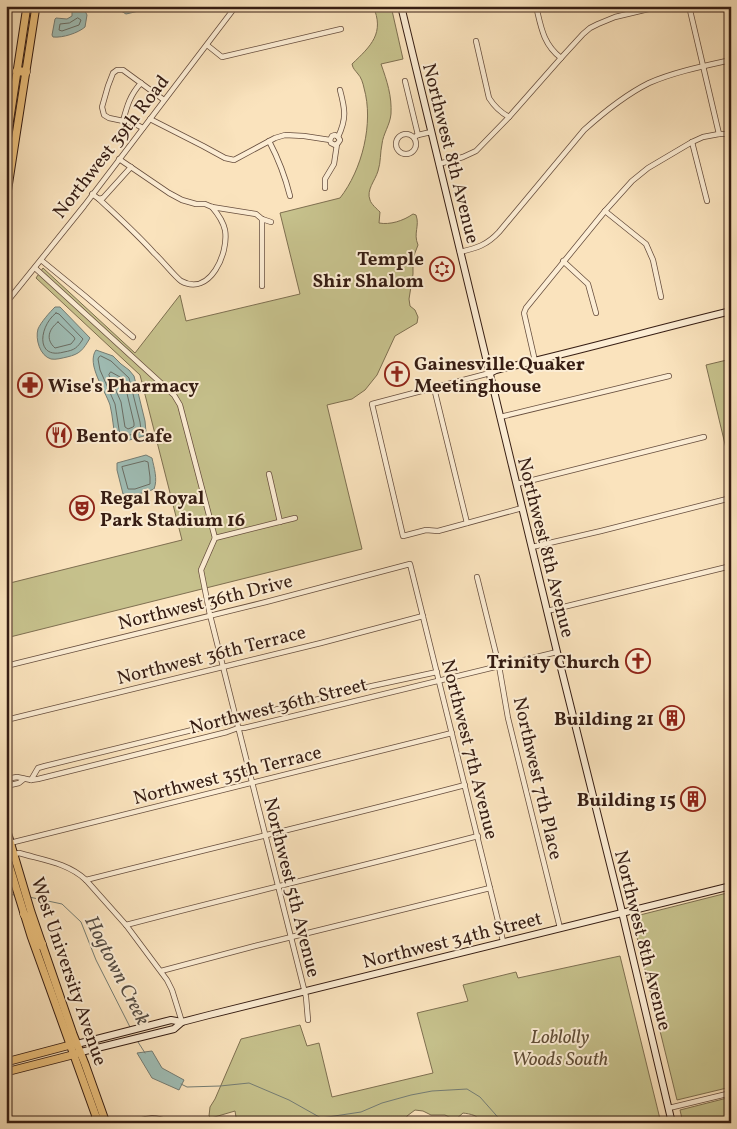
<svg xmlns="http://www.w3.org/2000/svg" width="737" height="1129" font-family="Vollkorn,serif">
<rect width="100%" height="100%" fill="#fae3bd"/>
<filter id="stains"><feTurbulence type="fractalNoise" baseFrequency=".004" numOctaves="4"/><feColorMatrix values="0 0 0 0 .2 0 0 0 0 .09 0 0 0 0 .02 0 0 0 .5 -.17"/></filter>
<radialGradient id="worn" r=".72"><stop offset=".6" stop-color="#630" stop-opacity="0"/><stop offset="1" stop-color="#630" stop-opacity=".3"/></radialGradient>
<g fill="#c6c18c" stroke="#7e6f50">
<path d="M373,6H391L403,59L381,64C387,81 392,96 391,114C390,125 383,134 382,144C380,153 381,162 378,171C375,181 366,190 370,200C371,204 377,209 380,212L379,223C390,225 403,221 413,214L416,215C420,226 413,233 418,245L413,258V274L409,299L410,306L415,310L418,317L417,323L395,336L377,375L365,390L352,399L327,405L362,549L6,638V584L182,540L140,375L36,278L43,268L135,353L180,295L186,321L300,294L280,213L340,198C362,170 374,123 364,88C363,83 361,77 358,74C355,70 353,69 352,64C371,46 385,33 373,6Z"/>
<polygon points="731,359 731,465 730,465 706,365"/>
<polygon points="731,892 731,1087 677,1100 632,917"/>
<path d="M620,956L661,1123H481C479,1115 470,1114 463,1113L455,1120L445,1115H431L423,1111L415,1110L407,1116L405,1123H237L235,1111L211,1118L209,1116L210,1107L215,1099L241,1039L300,1025L307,1046L319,1043L332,1097L433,1073L417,1013L468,1001L463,985L516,972L518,978Z"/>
<polygon points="731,1097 731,1123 683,1123 680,1110"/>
</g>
<g fill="#9fbdb5" stroke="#757d74">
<polygon points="119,6 160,6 126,14 121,11"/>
<path d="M74,10L85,11L87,15L85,27C78,33 63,38 53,37L52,35L55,19L56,18L67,19L72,16V12Z"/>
<path d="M55,307H60L90,338C83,350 80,354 67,357C62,358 56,360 51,359C40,356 35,339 38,329C41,322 50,312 55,307Z"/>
<path d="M96,350L113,356L121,364L129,370L134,376L145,421L146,432L144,436L122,442H119L116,440C113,429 113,417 110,405C105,390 86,364 96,350Z"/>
<path d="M146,455L152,458C154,468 158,479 154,489C145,493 132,496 123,494L117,470V463Z"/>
<polygon points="152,1051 162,1068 184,1080 179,1090 152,1078 137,1053"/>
</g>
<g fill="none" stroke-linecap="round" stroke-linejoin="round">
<g stroke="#6a6d64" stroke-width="1">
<polygon points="78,18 81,20 79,25 62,31 59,30 60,24 69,23"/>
<path d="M56,313L59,314L83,339C77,348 75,350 64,352C35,360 39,326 56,313Z"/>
<path d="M58,322L74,337L75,339L71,344L55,348C45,339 49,329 58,322Z"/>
<polygon points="101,356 111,361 129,378 140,422 141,430 140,432 123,437 120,436 115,404 100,370 98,359 99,357"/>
<polygon points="111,372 120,377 124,381 134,423 134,426 133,427 128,429 125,427 121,402 109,375"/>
<polygon points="145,461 148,462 150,477 150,484 135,489 128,489 122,467"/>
</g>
<g stroke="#757d74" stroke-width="1">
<polyline points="6,894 15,895"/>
<polyline points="29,897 62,904 81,922 96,960 130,1027"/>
<polyline points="138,1042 145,1053"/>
<polyline points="181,1084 187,1087 220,1086 249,1083 289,1100 321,1118 361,1112 382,1103 411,1095 432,1091 467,1089 480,1097 503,1123"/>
</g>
<defs>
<g id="street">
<path d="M536,6C541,27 543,44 561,58"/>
<polyline points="689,6 719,134"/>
<path d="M476,41L489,98C494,106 500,112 509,117"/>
<polyline points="207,45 222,57 341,29"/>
<polyline points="405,81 418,135"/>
<polyline points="150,119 203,146 225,158 234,160 275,138 285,135 304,136 330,140 331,143 335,145 338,143 340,140 338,137 335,135 332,136 330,140"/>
<path d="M123,121C127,106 130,95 141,83"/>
<polyline points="143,128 133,123 109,118 104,115 102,107 108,86 113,73 117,70 123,70 164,100"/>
<circle cx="406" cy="144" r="10"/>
<polyline points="416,136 418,135 431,132"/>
<path d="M338,137C347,118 345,109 340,90"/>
<path d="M269,141C279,160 285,176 290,196"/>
<polyline points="692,142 707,201"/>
<polyline points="119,159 169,193 182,200 196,204 205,204 212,207 256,214 262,219 271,222"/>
<polyline points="439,164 463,157 476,151 509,117 561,58 583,34 590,28 598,24 615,17 661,6"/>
<polyline points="325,188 325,179 334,164 337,144"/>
<polyline points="92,194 99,199 103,198 131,167"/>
<path d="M99,199C118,217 137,234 154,253C161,259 175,277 181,281C210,297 229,253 225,230C223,221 218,214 212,207"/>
<polyline points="605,211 646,244 653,260 661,297"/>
<polyline points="262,219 262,286"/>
<path d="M460,252C477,248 487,245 499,232L584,130C604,112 625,95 649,83C674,72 704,66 731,60"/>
<polyline points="41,260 85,296 133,337"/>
<polyline points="563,261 588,284 596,313"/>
<polyline points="35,268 174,395 180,405 215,538"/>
<polyline points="6,303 84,206 236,6"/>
<polyline points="535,361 524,313 526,308 605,211 632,181 648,168 692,142 703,137 719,134 731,134"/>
<polyline points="490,373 372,404 403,536 426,530 438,531 522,508"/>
<polyline points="434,388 467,523"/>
<polyline points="500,417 669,376"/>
<polyline points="269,474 280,522"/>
<polyline points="517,484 704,437"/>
<polyline points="295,518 215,538 201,570 210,615 306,997 308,1020"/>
<polyline points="532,547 601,531 731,498"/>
<polyline points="477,577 499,666 508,718 560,928"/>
<polyline points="547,611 731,566"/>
<polyline points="6,666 266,602 410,564 503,941"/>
<polyline points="6,720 321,643 423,616"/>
<polyline points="6,779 17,777 31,780 38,779 227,732 238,728 244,728 557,652"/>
<polyline points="31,780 38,768 45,766 372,686 437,672"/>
<polyline points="6,786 19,783 24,779"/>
<polyline points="10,843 452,733"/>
<path d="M12,855L19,853C43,860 68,863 86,880L126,925L167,980L172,990L182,1022"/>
<path d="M86,880C212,848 339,818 465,785"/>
<path d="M126,925C243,894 360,867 478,836"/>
<polyline points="161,971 255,946 490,888"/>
<polyline points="669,1108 731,1093"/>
<path d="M130,1123C146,1118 154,1116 169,1122"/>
</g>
<g id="secondary">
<polyline points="401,6 557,652 622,912 672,1123"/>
<path d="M490,373L496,370C575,352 653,330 731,311"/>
<polyline points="77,1044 171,1020 182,1022"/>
<polyline points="81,1052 174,1029 182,1022 209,1015 731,886"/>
</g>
<g id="primary">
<polyline points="6,144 27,6"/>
<polyline points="6,200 36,6"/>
<polyline points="6,828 31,912 73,1034 85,1064 106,1123"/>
<polyline points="6,855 31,936 98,1122"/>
<polyline points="6,1062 74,1044"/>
<polyline points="6,1072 76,1054"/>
</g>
<g id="highway">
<polyline points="17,71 26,72"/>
<polyline points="24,914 32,926 37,942 40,945 42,944"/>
<polyline points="96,1117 100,1123"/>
</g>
</defs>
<use href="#street" stroke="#674e3e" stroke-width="6"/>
<use href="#secondary" stroke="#361d13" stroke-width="8"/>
<use href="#primary" stroke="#361d13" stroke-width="9"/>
<use href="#highway" stroke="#361d13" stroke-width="9"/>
<use href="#street" stroke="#fcedd4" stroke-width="4.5"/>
<use href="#secondary" stroke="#fcedd4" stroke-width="6"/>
<use href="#primary" stroke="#edc27e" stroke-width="7"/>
<use href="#highway" stroke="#edc27e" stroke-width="8"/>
</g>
<defs>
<symbol id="synagogue-ring" viewBox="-11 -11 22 22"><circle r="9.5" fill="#fcedd4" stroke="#8f2418" stroke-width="1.5"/><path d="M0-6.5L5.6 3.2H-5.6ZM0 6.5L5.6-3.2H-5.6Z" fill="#8f2418"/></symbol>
<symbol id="church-ring" viewBox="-11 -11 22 22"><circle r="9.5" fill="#fcedd4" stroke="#8f2418" stroke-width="1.5"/><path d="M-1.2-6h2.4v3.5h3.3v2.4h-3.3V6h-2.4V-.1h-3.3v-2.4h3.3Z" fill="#8f2418"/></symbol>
<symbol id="pharmacy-ring" viewBox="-11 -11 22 22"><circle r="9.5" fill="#fcedd4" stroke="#8f2418" stroke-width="1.5"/><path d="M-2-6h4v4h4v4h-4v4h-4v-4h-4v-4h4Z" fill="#8f2418"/></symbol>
<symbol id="restaurant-ring" viewBox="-11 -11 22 22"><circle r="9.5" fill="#fcedd4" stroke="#8f2418" stroke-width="1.5"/><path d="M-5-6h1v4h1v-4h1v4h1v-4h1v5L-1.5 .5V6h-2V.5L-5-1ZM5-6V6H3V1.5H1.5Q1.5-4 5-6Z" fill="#8f2418"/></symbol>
<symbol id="theatre-ring" viewBox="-11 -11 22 22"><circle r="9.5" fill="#fcedd4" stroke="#8f2418" stroke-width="1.5"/><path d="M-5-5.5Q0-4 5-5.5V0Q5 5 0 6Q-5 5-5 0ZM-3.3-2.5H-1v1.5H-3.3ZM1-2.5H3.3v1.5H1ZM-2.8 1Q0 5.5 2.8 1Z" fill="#8f2418"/></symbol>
<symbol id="building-ring" viewBox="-11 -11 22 22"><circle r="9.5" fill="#fcedd4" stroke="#8f2418" stroke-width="1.5"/><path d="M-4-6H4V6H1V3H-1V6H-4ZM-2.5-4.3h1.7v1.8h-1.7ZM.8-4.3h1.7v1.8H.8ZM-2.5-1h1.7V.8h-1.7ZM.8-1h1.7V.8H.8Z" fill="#8f2418"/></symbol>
</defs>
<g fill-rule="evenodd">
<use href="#synagogue-ring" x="428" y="255" width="28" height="28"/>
<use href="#church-ring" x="383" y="360" width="28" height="28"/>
<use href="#pharmacy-ring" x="16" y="371" width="28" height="28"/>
<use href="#restaurant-ring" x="45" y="421" width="28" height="28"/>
<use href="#theatre-ring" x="68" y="494" width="28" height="28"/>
<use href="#church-ring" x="624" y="647" width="28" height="28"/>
<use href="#building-ring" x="658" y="704" width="28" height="28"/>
<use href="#building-ring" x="679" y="785" width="28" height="28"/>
</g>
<g text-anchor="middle" stroke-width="4" stroke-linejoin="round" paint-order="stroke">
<g font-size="19" fill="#361d13" stroke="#fcedd4">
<text transform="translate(110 146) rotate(-52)" y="7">Northwest 39th Road</text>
<text transform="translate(452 153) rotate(76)" y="7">Northwest 8th Avenue</text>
<text transform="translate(547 547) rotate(76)" y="7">Northwest 8th Avenue</text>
<text transform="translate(205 601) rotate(-14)" y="7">Northwest 36th Drive</text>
<text transform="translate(211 654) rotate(-14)" y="7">Northwest 36th Terrace</text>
<text transform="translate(278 705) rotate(-14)" y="7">Northwest 36th Street</text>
<text transform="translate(471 749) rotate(76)" y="7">Northwest 7th Avenue</text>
<text transform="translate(227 774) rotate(-14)" y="7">Northwest 35th Terrace</text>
<text transform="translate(539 778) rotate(77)" y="7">Northwest 7th Place</text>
<text transform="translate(293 887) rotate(76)" y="7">Northwest 5th Avenue</text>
<text transform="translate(452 939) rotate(-14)" y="7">Northwest 34th Street</text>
<text transform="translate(644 940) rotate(76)" y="7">Northwest 8th Avenue</text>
<text transform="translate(70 971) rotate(71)" y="7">West University Avenue</text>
</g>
<g font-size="19" font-weight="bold" fill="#361d13" stroke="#fcedd4" text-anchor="end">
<text x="424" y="265">Temple<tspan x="424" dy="22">Shir Shalom</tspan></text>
<text x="414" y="370" text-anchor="start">Gainesville Quaker<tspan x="414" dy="22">Meetinghouse</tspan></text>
<text x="48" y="392" text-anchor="start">Wise's Pharmacy</text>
<text x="76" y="442" text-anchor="start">Bento Cafe</text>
<text x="100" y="504" text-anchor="start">Regal Royal<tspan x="100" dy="22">Park Stadium 16</tspan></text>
<text x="620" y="668">Trinity Church</text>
<text x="654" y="725">Building 21</text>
<text x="676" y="806">Building 15</text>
</g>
<g font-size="19" font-style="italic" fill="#614e37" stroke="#fcedd4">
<text x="560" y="1043">Loblolly<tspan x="560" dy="22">Woods South</tspan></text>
</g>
<g font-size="20" font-style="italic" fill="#564d44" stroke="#fcedd4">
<text transform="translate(118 970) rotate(63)" y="7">Hogtown Creek</text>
</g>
</g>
<rect width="737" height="1129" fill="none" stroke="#fae3bd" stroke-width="25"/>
<rect x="8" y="8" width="722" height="1114" fill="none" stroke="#361d13" stroke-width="2.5"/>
<rect x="12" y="12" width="712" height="1104" fill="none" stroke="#361d13"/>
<rect width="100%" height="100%" filter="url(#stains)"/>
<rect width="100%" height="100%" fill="url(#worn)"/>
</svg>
